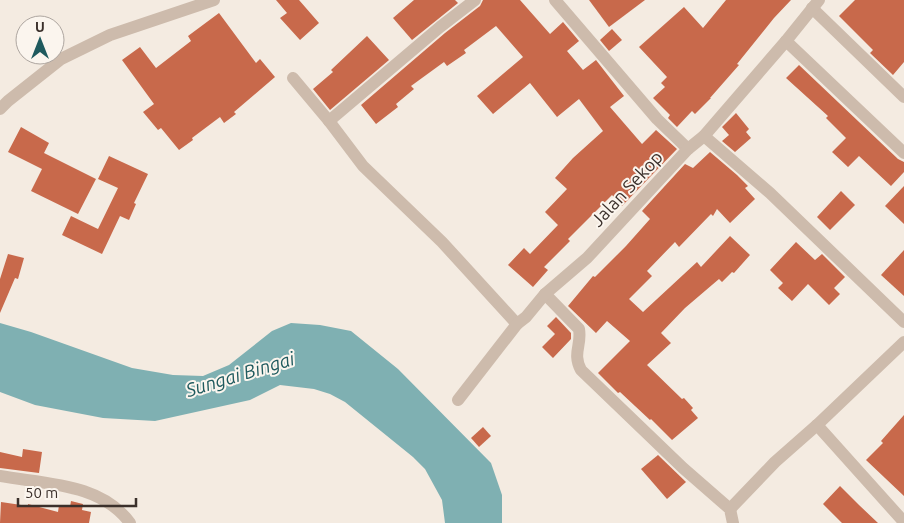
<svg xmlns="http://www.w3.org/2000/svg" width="904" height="523" font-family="Ubuntu,sans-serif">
<rect width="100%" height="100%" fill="#f4ebe1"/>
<polygon fill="#7fb0b2" points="0,323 31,332 132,368 173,375 203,376 229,365 272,331 291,323 320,325 351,331 398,369 491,463 502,495 502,523 445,523 442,500 425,469 413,457 345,402 330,394 314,389 280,385 250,400 155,421 103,418 35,405 0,392"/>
<g fill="#c8694b">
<polygon points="276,0 299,0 319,23 300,40 280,18 287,13"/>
<polygon points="414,0 455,0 458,3 412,40 393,18"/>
<polygon points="483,0 520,0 550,34 563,22 579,41 567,51 583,70 596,60 624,96 610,107 642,144 656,130 677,149 622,206 612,195 568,239 570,241 544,267 548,270 533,287 508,265 524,248 530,254 558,225 545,212 567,189 555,178 573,158 603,131 579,99 557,117 530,83 493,114 477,96 523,57 496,26 464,50 466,53 447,66 444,62 411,86 414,89 396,104 398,107 376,124 361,105 445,33 480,6"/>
<polygon points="589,0 645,0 609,27"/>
<polygon points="726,0 791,0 774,18 737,64 739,65 710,98 711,98 695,114 692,111 677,127 668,118 670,115 653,98 665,87 661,83 667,77 639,47 684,7 703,28"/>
<polygon points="855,0 904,0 904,62 893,75 870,53 873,50 839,16"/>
<polygon points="219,13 256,63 260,59 275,77 234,112 236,114 224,123 220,117 192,138 193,140 179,150 161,128 158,130 143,112 154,104 122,60 140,47 156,68 191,41 188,36"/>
<polygon points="612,29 622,40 609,51 600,40"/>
<polygon points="367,36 389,60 330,110 313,89 333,72 331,70"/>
<polygon points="799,65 898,159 904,162 904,172 891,186 859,156 848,167 832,152 846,138 826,118 828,116 786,78"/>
<polygon points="736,113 749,129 746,132 751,138 735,152 722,141 729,135 722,127"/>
<polygon points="21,127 49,143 44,153 96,179 78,214 31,191 42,169 8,152"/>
<polygon points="710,152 737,175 748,186 745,188 755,199 730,223 717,209 713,216 711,214 679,247 675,242 647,271 652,276 629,299 643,312 697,262 701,267 730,236 750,255 734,273 732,272 722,282 719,279 685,308 661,333 671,343 647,365 682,399 684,398 693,408 691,410 698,418 672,440 651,419 650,420 620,392 618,393 598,373 630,341 607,321 596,333 568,306 593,276 595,277 626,246 650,219 642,211 685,164 693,168"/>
<polygon points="109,156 148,174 134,203 136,204 129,220 120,216 102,254 62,235 71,216 98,229 118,188 98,179"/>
<polygon points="904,186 904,224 885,206"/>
<polygon points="841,191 855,205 830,230 817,217"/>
<polygon points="796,242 815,260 822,254 845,277 834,288 840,294 829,305 808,284 792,301 778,288 783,283 770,270"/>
<polygon points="904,250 904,296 881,275"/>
<polygon points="8,254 24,258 18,279 15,278 0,313 0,279"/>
<polygon points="556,317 571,333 571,339 553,358 542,347 555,334 547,326"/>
<polygon points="904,415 904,496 866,460 883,443 881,441"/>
<polygon points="483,427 491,436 479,447 471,438"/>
<polygon points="23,449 42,452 39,473 0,468 0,452 22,457"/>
<polygon points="658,455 686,482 667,499 641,469"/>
<polygon points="840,486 859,505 878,523 842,523 823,504"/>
<polygon points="71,501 83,504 82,510 91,512 89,523 0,523 1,502 28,506 28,504 58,512 59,505 70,507"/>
</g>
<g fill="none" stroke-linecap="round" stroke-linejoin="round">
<g stroke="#cdbbac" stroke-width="12">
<polyline points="555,0 657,119 688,149"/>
<polyline points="812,8 904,97"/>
<polyline points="786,41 904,153"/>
<polyline points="293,78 329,121 363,166 442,242 517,324"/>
<polyline points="0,109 8,101 61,59 110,35 214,0"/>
<polyline points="329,121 440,27 475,0"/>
<polyline points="704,136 770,193 904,322"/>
<path d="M545,294L579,329C582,345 572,353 581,370L683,468L730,509L733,523"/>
<polyline points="458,400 517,324 526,317 545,294 587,258 688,149 704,136 786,41 819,0"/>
<polyline points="817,425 904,522"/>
<path d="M0,476C45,484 101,483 130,523"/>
<polyline points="730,509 775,462 817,425 904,342"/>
</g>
</g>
<g text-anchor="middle" stroke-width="4" stroke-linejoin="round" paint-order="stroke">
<g font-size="18" fill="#3b302b" stroke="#fbf5ee">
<text transform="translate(627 189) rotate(-47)" y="6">Jalan Sekop</text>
</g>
<g font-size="19" font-style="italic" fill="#1f5a5e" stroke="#fbf5ee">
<text transform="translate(240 374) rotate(-17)" y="7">Sungai Bingai</text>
</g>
</g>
<g transform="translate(40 40)"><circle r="24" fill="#fbf5ee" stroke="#aea6a0"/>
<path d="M0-4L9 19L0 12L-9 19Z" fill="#1f5a5e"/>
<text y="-8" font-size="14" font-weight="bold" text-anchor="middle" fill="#3b302b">U</text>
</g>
<path d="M18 498v8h118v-8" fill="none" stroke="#3b302b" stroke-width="2.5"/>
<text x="25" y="498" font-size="15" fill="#3b302b" stroke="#fbf5ee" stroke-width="4" paint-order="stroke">50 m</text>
</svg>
